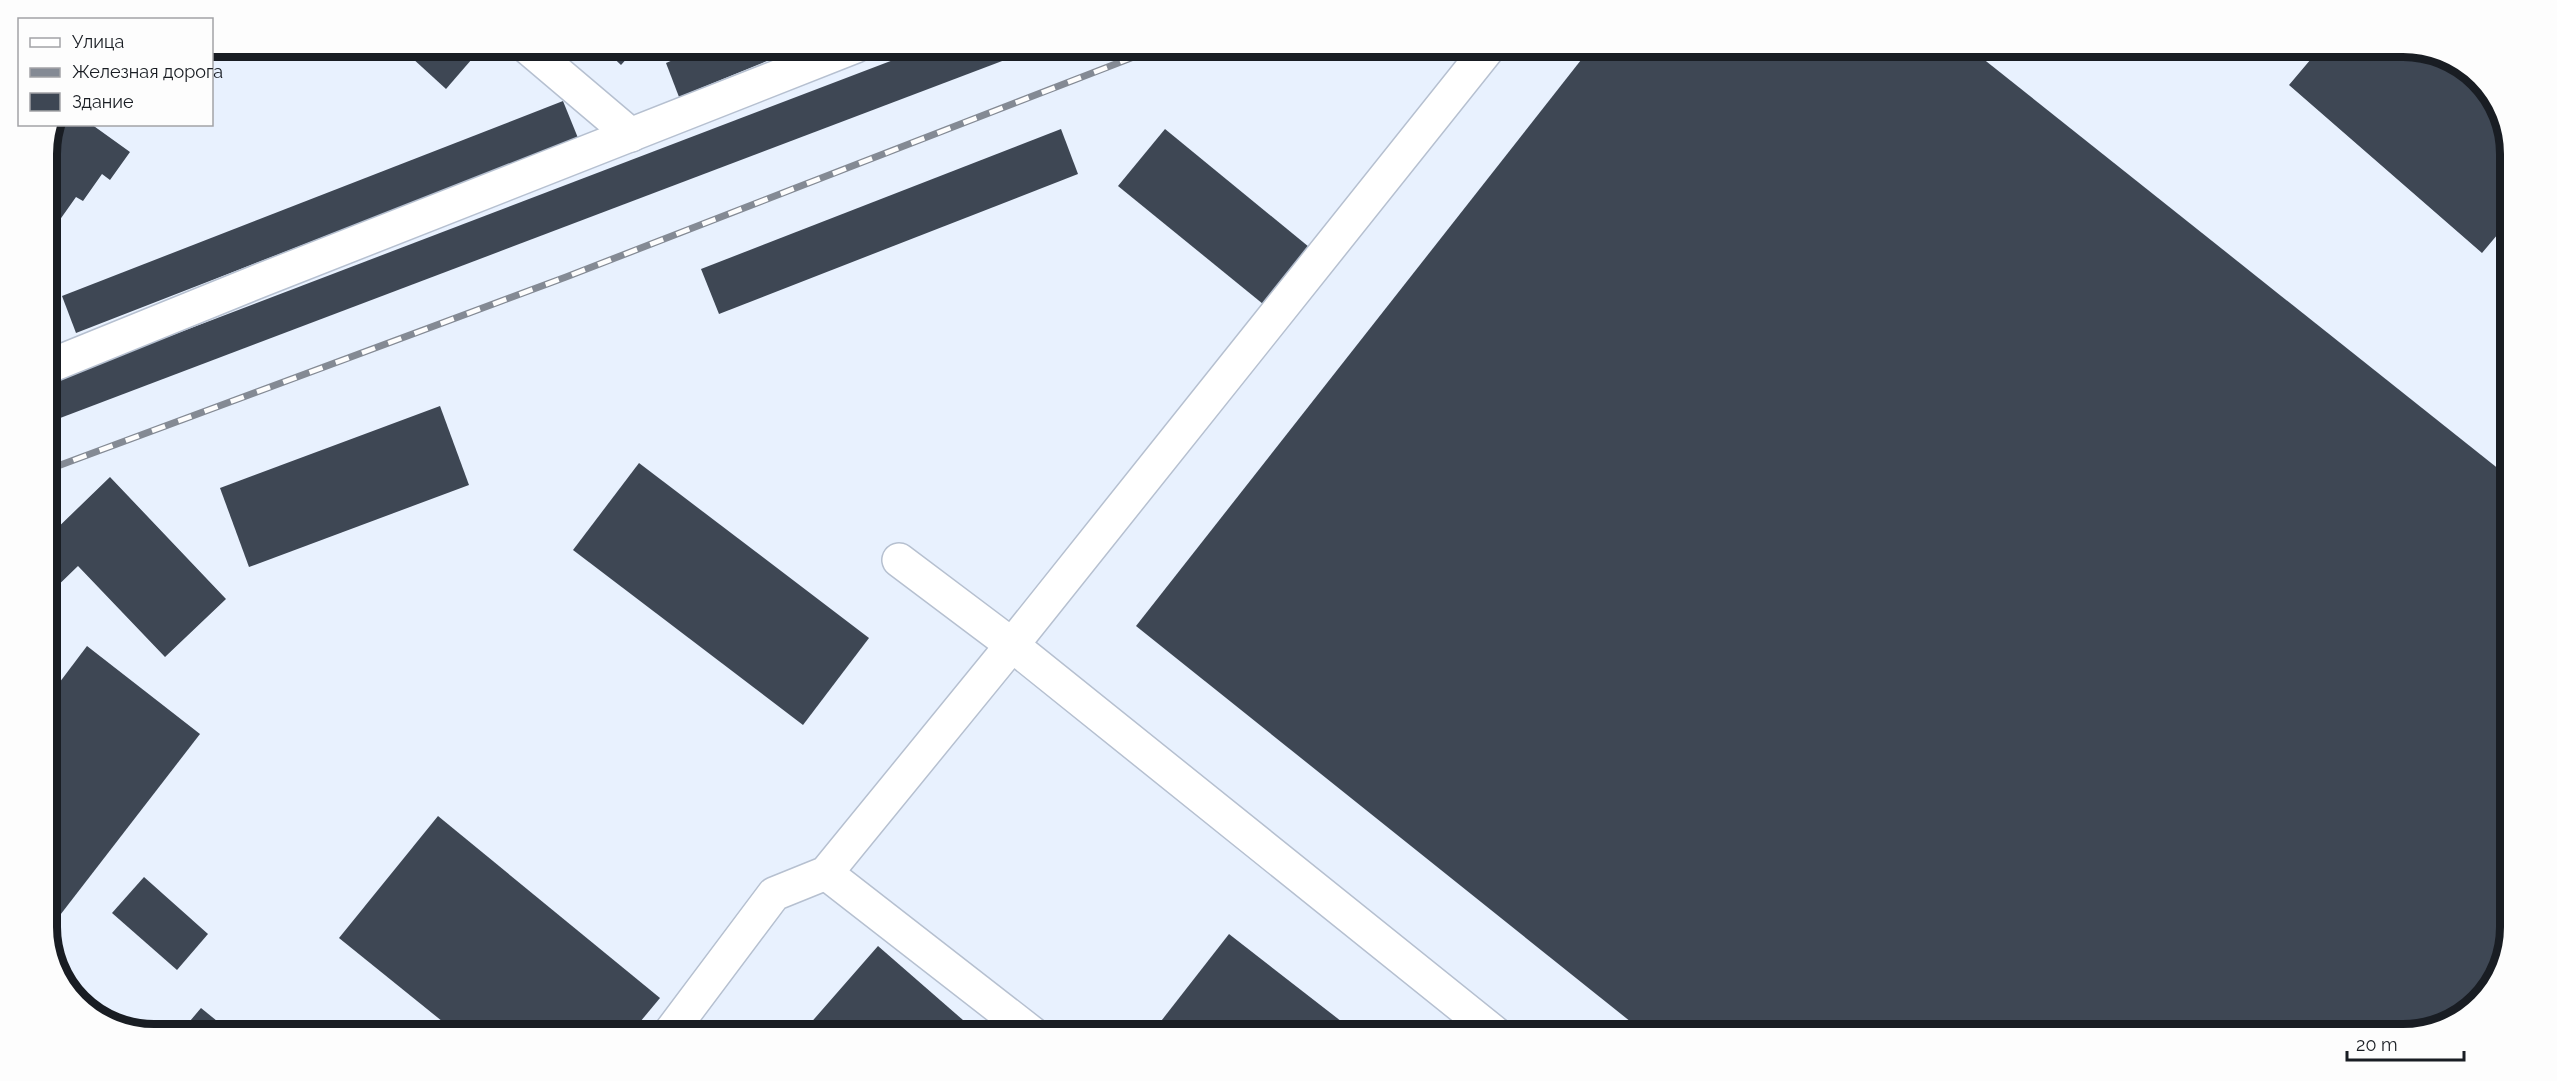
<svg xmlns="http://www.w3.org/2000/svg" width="2557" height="1081" font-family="Raleway,sans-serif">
<rect width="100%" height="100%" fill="#e8f1fe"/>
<g fill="#3e4754">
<polygon points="399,46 472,46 478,52 446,89"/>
<polygon points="601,46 638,46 621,65"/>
<polygon points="705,46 801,46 801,47 679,97 666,63"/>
<polygon points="930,46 1042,46 47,423 47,383"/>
<polygon points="1592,46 1967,46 2510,478 2510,927 2502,968 2463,1016 2404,1034 1646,1034 1136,626"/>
<polygon points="2322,46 2403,46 2444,55 2489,89 2510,147 2510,234 2503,228 2482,253 2289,85"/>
<polygon points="563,101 578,138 76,333 62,296"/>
<polygon points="62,124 91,124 130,152 110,180 102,174 83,201 76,197 59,221 47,212 47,147"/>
<polygon points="1061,129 1078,174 719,314 701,269"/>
<polygon points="1165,129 1309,247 1263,304 1118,186"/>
<polygon points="440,406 469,485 249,567 220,488"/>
<polygon points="639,463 869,638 803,725 573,550"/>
<polygon points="110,477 226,599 165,657 78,566 47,596 47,538"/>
<polygon points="87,646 200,734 47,932 47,699"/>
<polygon points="438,816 660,998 630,1034 458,1034 339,938"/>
<polygon points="144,877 208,934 177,970 112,913"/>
<polygon points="1229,934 1346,1025 1338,1034 1151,1034"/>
<polygon points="878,946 979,1034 801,1034"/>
<polygon points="201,1008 233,1034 179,1034"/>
</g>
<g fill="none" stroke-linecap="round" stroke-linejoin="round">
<defs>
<g id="minor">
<polyline points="526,46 631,135"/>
<polyline points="47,367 259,281 856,46"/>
<polyline points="899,560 1012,645 1496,1034"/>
<polyline points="826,873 1033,1034"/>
<polyline points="669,1034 774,894 826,873 1012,645 1490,46"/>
</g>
</defs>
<use href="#minor" stroke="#b6c0d0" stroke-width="36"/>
<use href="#minor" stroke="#fff" stroke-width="33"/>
<defs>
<polyline id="rail" points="47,470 566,277 1162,46"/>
</defs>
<use href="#rail" stroke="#848a94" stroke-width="7"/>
<use href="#rail" stroke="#fdfdfd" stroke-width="4.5" stroke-dasharray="14" stroke-linecap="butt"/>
</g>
<path d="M0 0H2557V1081H0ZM154 57H2403A97 97 0 0 1 2500 154V927A97 97 0 0 1 2403 1024H154A97 97 0 0 1 57 927V154A97 97 0 0 1 154 57Z" fill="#fdfdfd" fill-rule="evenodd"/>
<path fill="none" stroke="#191d23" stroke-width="8" d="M154 57H2403A97 97 0 0 1 2500 154V927A97 97 0 0 1 2403 1024H154A97 97 0 0 1 57 927V154A97 97 0 0 1 154 57Z"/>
<rect x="18" y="18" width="195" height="108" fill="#fdfdfd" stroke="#a2a3a6" stroke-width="1.5"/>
<rect x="30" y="38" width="30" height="9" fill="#ffffff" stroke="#a2a3a6" stroke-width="1.5"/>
<text x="72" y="48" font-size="18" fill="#191d23">Улица</text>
<rect x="30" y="68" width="30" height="9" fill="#848a94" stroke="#a2a3a6" stroke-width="1.5"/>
<text x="72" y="78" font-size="18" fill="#191d23">Железная дорога</text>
<rect x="30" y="93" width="30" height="18" fill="#3e4754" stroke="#a2a3a6" stroke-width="1.5"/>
<text x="72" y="108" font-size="18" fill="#191d23">Здание</text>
<path d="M2347 1051v9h117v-9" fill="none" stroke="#191d23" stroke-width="3"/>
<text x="2356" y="1051" font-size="18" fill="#191d23" stroke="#fdfdfd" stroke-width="4.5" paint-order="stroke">20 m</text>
</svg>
